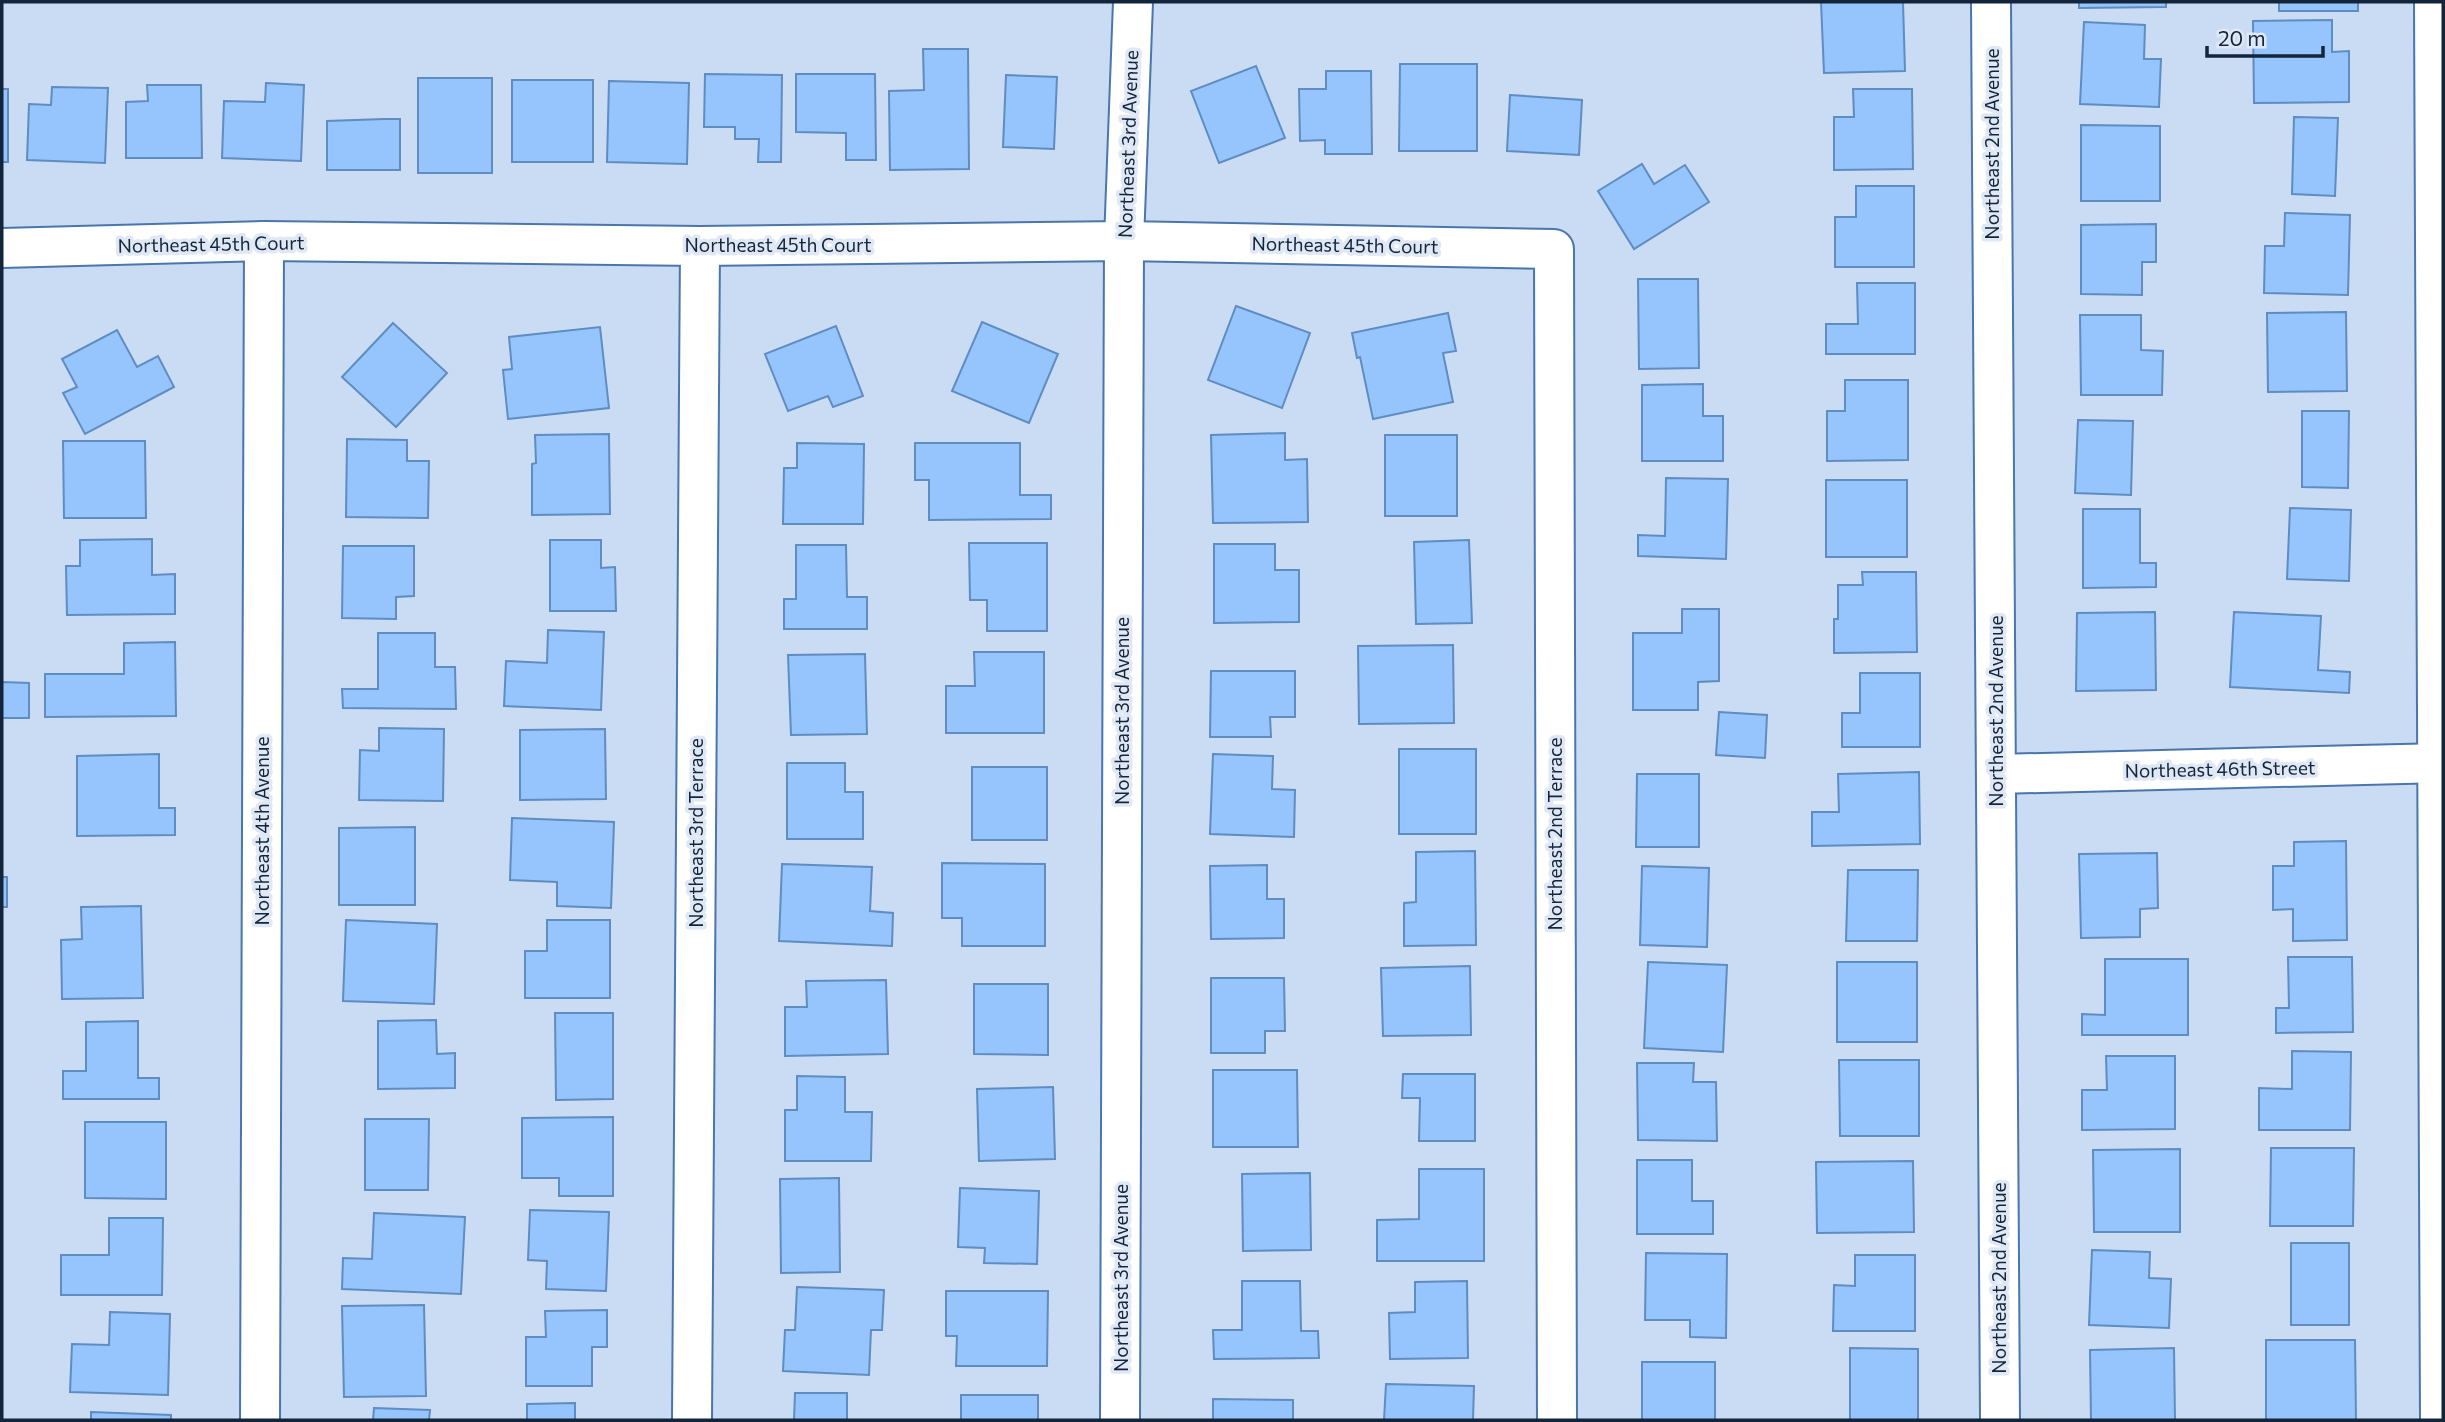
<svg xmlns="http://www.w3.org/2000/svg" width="2445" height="1422" font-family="Commissioner,sans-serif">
<rect width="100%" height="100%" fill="#c9dcf3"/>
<g fill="#96c5fe" stroke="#5f8cc1" stroke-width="2">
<polygon points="1821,2 1903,2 1905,71 1824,73"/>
<polygon points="2079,2 2166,2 2166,7 2079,8"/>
<rect x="2279" y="2" width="79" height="9"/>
<polygon points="2332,20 2332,52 2349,51 2349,102 2254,103 2253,21"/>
<polygon points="2084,22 2145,25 2144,59 2161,59 2159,107 2080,104"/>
<polygon points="923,49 968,49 969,169 890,170 889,91 924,90"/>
<polygon points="1400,64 1477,64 1477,151 1399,151"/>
<polygon points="1256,66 1285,138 1219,163 1191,91"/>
<polygon points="1326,71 1371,71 1372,154 1325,154 1325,140 1300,141 1299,89 1326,89"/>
<polygon points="705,74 782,75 781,162 758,162 759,139 735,139 735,127 704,127"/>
<polygon points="796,74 875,74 876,160 846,160 846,133 796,132"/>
<polygon points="1006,75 1057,77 1054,149 1003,147"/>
<rect x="418" y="78" width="74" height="95"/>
<rect x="512" y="80" width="81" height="82"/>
<polygon points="609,81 689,83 687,164 607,162"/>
<polygon points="266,83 304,85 301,161 222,158 224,101 265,102"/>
<polygon points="147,85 201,85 202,158 126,158 126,102 148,101"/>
<polygon points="52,87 108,88 105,163 27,160 29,104 51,105"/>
<rect x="2" y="89" width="6" height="73"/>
<polygon points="1853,89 1912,89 1913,169 1834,170 1834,117 1854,117"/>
<polygon points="1510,95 1582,100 1579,155 1507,151"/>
<polygon points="2294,117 2338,118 2335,196 2292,194"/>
<polygon points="384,119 400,119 400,170 327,170 327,121"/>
<polygon points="2081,125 2160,126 2160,201 2081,201"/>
<polygon points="1642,164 1654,184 1685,165 1709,202 1634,249 1598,191"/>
<polygon points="1856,186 1914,186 1914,267 1835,267 1835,217 1856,217"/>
<polygon points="2285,213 2350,215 2348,295 2264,293 2265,246 2284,246"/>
<polygon points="2156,224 2156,262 2142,262 2142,295 2081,294 2081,225"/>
<polygon points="1638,279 1698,279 1699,368 1639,369"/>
<polygon points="1857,283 1915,283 1915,354 1826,354 1826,324 1858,324"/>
<polygon points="1236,306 1310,333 1282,408 1208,380"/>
<polygon points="2346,312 2347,391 2268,392 2267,313"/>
<polygon points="1448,313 1456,351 1443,353 1453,402 1373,419 1360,357 1357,358 1352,333"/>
<polygon points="2080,315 2141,315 2141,350 2163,351 2162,395 2081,395"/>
<polygon points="982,322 1058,354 1029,423 952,391"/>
<polygon points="393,323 447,373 396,427 342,377"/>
<polygon points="836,326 863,396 833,407 828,396 788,411 765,354"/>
<polygon points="600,327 609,408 508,419 503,370 512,369 509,337"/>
<polygon points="117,330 137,367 158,356 174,387 85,434 63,393 77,387 62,359"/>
<polygon points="1845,380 1908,380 1908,460 1827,461 1827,411 1845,411"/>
<polygon points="1703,384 1703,416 1723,416 1723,461 1642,461 1642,385"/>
<polygon points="2302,411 2349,411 2348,488 2302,487"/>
<polygon points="2078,420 2133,421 2131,495 2075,493"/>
<polygon points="1285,433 1285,460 1307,459 1308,522 1213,523 1211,435"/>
<polygon points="609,434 610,514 532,515 532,464 536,463 535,435"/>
<rect x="1385" y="435" width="72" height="81"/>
<polygon points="347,439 407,440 407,461 429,461 428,518 346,517"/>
<polygon points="63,441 145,441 146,518 64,518"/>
<polygon points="797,443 864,444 863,524 783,524 784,468 797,468"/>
<polygon points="915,443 1020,443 1020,495 1051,495 1051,519 929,520 929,480 915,480"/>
<polygon points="1666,478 1728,479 1726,559 1638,556 1638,535 1665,536"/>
<rect x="1826" y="480" width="81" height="77"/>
<polygon points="2290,508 2351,510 2349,581 2287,579"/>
<polygon points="2083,509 2140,509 2140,563 2156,563 2156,587 2083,588"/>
<polygon points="152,539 152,575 175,574 175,614 67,615 66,566 80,566 80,540"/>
<polygon points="550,540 601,540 601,568 615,567 616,611 550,611"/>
<polygon points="1469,540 1472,623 1416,624 1414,542"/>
<polygon points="969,543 1047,543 1047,631 987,631 987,600 970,600"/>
<polygon points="1214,544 1275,544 1275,570 1299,570 1299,622 1214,623"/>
<polygon points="796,545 846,545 847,597 867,597 867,629 784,629 784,599 796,599"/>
<polygon points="343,546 414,546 414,596 396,597 396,619 342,618"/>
<polygon points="1862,572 1916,572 1917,652 1834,653 1834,619 1838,619 1838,585 1863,585"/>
<polygon points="1682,609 1719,609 1719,681 1698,682 1698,710 1633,710 1633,633 1682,633"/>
<polygon points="2155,612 2156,690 2076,691 2077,613"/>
<polygon points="2234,612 2321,616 2318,670 2350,672 2349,693 2230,687"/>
<polygon points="548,630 604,632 601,710 504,706 506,661 547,663"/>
<polygon points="378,633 435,633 435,667 455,667 456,709 343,708 342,689 378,689"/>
<polygon points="175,642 176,716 45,717 45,674 124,674 124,643"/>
<polygon points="1453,645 1454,723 1359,724 1358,646"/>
<polygon points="974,652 1044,652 1044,733 946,733 946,686 975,686"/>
<polygon points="865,654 867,734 791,735 788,655"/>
<polygon points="1211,671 1295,671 1295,717 1270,717 1271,737 1210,737"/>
<polygon points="1860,673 1920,673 1920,747 1842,747 1842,713 1860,713"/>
<polygon points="2,682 29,683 29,718 2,718"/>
<polygon points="1719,712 1767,715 1765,758 1716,755"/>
<polygon points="379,728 444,729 443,801 359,800 360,750 379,751"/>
<polygon points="605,729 606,799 520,800 520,730"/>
<rect x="1399" y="749" width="77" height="85"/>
<polygon points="159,754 159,808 175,808 175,835 77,836 77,756"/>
<polygon points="1213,754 1273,756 1272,789 1295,790 1294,837 1210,834"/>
<polygon points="787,763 845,763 845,792 863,792 863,839 787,839"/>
<rect x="972" y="767" width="75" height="73"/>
<polygon points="1919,772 1920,844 1812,846 1812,812 1839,812 1838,774"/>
<polygon points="1637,774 1699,774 1699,847 1636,847"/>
<polygon points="512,818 614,822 611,908 557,906 557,882 510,880"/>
<polygon points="415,827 415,905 339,905 339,828"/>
<polygon points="2346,841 2347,940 2293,941 2293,909 2273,910 2273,866 2294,866 2294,842"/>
<polygon points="1475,851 1476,945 1404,946 1404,903 1416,902 1416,852"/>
<polygon points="2157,853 2158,908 2140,909 2140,937 2081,938 2079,854"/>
<polygon points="942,863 1045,864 1045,946 962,946 962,918 942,918"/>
<polygon points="782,864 872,867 870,911 893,913 892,946 779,941"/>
<polygon points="1267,865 1267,899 1284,899 1284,938 1211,939 1210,866"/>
<polygon points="1642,866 1709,868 1707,947 1640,945"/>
<polygon points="1848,870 1918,870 1917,941 1846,941"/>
<rect x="2" y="877" width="5" height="30"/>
<polygon points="141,906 143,998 62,999 61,940 82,939 81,907"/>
<polygon points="346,920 437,924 434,1004 343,1001"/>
<polygon points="547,920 610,920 610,998 525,998 525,951 547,951"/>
<polygon points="2288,957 2352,957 2353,1032 2276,1033 2276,1008 2289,1008"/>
<polygon points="2105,959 2188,959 2188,1035 2082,1035 2082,1014 2105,1015"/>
<polygon points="1648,962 1727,965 1723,1052 1644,1048"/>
<rect x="1837" y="962" width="80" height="80"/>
<polygon points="1470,966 1471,1035 1383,1036 1381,968"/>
<polygon points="1211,978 1284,978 1285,1031 1265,1031 1265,1053 1211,1053"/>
<polygon points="886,980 888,1054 785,1056 785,1007 807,1007 806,981"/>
<polygon points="974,984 1048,984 1048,1055 974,1054"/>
<polygon points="555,1013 613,1013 613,1099 556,1100"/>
<polygon points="436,1020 437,1054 455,1053 455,1088 378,1089 378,1021"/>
<polygon points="138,1021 138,1078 159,1078 159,1099 63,1099 63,1071 86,1071 86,1022"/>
<polygon points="2292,1051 2351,1052 2350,1130 2259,1130 2259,1088 2292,1089"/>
<polygon points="2106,1056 2175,1056 2175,1129 2082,1130 2082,1090 2107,1090"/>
<polygon points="1839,1060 1919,1060 1919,1136 1840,1136"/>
<polygon points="1637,1063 1694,1063 1693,1082 1716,1082 1717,1141 1638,1140"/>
<polygon points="1213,1070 1297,1070 1298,1147 1213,1147"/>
<polygon points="1403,1074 1475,1074 1475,1141 1419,1141 1420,1098 1402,1098"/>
<polygon points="797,1076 845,1077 845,1112 872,1112 871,1161 785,1161 785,1110 797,1110"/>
<polygon points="1053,1087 1055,1159 979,1161 977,1089"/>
<polygon points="613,1117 613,1196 559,1196 559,1178 522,1178 522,1118"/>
<polygon points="365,1119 429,1119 428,1190 365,1190"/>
<polygon points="85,1122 166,1122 166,1199 85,1198"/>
<polygon points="2271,1148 2354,1148 2353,1226 2270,1226"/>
<polygon points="2180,1149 2180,1232 2094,1232 2093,1150"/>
<polygon points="1637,1160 1692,1160 1692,1201 1713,1201 1713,1234 1637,1234"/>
<polygon points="1913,1161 1914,1232 1817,1233 1816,1162"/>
<polygon points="1419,1169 1484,1169 1484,1261 1377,1261 1377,1220 1419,1219"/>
<polygon points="1310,1173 1311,1250 1243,1251 1242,1174"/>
<polygon points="839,1178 840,1272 781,1273 780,1179"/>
<polygon points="960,1188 1039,1191 1037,1264 984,1263 985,1248 958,1247"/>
<polygon points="530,1210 609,1212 606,1291 546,1289 547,1261 528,1260"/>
<polygon points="374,1213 465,1217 461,1294 342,1289 343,1258 372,1259"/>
<polygon points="109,1218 163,1218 162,1295 61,1295 61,1255 109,1255"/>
<rect x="2291" y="1243" width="58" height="82"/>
<polygon points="2092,1250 2150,1252 2149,1278 2171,1279 2169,1328 2089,1325"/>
<polygon points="1646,1253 1727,1254 1726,1338 1690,1337 1690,1320 1645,1320"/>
<polygon points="1855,1255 1915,1255 1915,1331 1833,1331 1834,1285 1855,1286"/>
<polygon points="1242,1281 1300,1281 1301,1331 1318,1331 1319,1358 1214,1359 1213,1330 1242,1330"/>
<polygon points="1467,1281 1468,1358 1390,1359 1389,1313 1415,1312 1415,1282"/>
<polygon points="797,1287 884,1290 882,1330 871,1330 869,1375 783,1371 785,1330 795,1330"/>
<polygon points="946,1291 1048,1291 1047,1366 956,1366 957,1336 946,1336"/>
<polygon points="424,1305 426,1396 344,1397 342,1306"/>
<polygon points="607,1310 607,1347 592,1347 592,1386 526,1386 526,1337 546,1337 545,1311"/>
<polygon points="110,1312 170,1314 168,1395 70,1392 72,1344 109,1345"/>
<polygon points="2266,1340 2355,1340 2356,1420 2266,1420"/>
<polygon points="1850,1348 1918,1349 1918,1420 1850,1420"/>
<polygon points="2174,1348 2175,1420 2091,1420 2090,1350"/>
<rect x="1642" y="1362" width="73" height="58"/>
<polygon points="1386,1384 1474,1386 1473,1420 1384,1420"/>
<polygon points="795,1393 847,1393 847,1420 794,1420"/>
<rect x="961" y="1395" width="77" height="25"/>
<polygon points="1213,1399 1293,1400 1293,1420 1213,1420"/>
<polygon points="575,1403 575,1420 527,1420 527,1404"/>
<polygon points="374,1408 430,1410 429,1420 373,1420"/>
<polygon points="91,1412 171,1415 171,1420 91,1420"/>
</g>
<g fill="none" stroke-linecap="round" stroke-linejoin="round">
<defs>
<g id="minor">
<polyline points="1991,2 2000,1420"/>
<polyline points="2434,2 2440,1420"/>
<polyline points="2,248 264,241 700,246 1124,241 1554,249 1557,1420"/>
<polyline points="1997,774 2443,763"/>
<polyline points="260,1420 264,241"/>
<polyline points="692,1420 700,246"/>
<polyline points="1120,1420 1124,241 1133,2"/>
</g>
</defs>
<use href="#minor" stroke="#4a76aa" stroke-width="42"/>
<use href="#minor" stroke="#fff" stroke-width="38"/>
</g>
<g text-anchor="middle" stroke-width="7" stroke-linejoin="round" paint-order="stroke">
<g font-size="19" fill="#13253b" stroke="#dfe8f4">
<text transform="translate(1128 144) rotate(-88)" y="7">Northeast 3rd Avenue</text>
<text transform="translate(1992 144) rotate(-90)" y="7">Northeast 2nd Avenue</text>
<text transform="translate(211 244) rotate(-1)" y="7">Northeast 45th Court</text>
<text x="778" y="252">Northeast 45th Court</text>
<text transform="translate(1345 245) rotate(1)" y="7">Northeast 45th Court</text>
<text transform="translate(1122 711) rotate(-90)" y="7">Northeast 3rd Avenue</text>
<text transform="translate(1996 711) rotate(-90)" y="7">Northeast 2nd Avenue</text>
<text transform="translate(2220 769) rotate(-1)" y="7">Northeast 46th Street</text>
<text transform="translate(262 831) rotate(-90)" y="7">Northeast 4th Avenue</text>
<text transform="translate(696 833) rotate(-90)" y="7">Northeast 3rd Terrace</text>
<text transform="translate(1555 834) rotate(-90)" y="7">Northeast 2nd Terrace</text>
<text transform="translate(1121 1278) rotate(-90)" y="7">Northeast 3rd Avenue</text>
<text transform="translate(1999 1278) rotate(-90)" y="7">Northeast 2nd Avenue</text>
</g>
</g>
<rect width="2445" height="1422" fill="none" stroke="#13253b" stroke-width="7"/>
<path d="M2207 46v10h116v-10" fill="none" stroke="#13253b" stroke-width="3.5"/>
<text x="2218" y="46" font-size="21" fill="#13253b" stroke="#dfe8f4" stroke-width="5" paint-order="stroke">20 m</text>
</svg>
